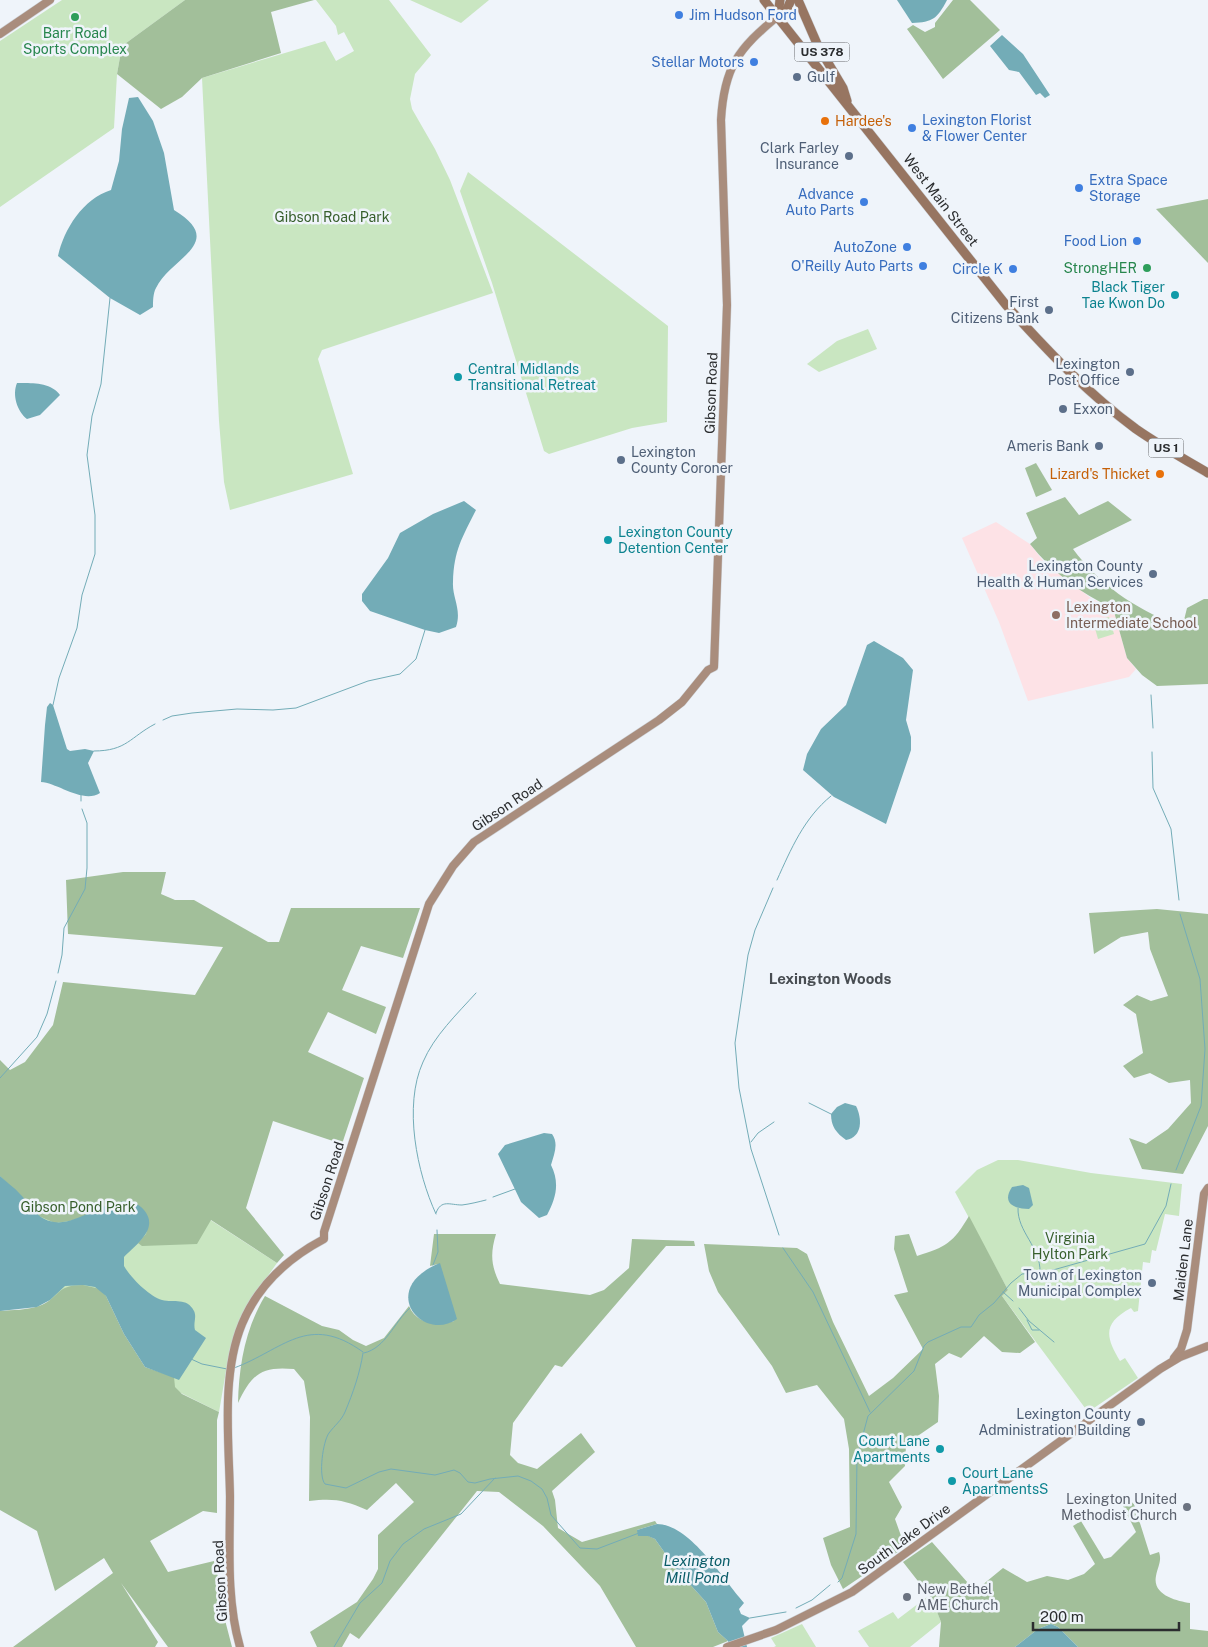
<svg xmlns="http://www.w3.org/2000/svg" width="1208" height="1647" font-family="'Public Sans',sans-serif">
<rect width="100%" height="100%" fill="#eff4fa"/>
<polygon fill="#fde2e6" points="996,522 1030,544 1044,562 1092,599 1113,608 1127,658 1136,669 1129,677 1028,701 999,622 962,538"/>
<g fill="#c9e6c1">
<polygon points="62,0 185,0 122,46 117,74 114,128 0,207 0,41"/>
<polygon points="316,0 389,0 431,55 415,74 410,99 412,109 435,149 450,180 493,293 322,350 318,359 353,474 230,510 224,482 219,421 202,78 325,41 336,61 354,51 344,32 338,35 336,26"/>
<polygon points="410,0 489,0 461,23"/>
<polygon points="468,172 668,326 667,422 632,428 549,454 544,451 492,283 460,191"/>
<polygon points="868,329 877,349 819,372 807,364 837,341"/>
<polygon points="1109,617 1114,634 1098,639 1093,621"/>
<polygon points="0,1084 277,1263 248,1304 230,1348 219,1412 177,1391 100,1289 0,1311"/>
<path d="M998,1160H1018L1091,1173L1182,1184L1179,1216L1165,1214L1156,1251L1152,1250L1150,1263L1143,1262L1138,1311L1134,1312L1131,1308C1103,1323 1105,1336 1120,1361L1125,1358L1138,1378L1088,1412L1002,1296L1008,1290L955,1192L977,1170Z"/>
<polygon points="927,1597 936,1609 941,1622 910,1647 869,1647 858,1631 893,1612 898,1619"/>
<polygon points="802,1624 816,1647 774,1647 776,1646 771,1638"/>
</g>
<g fill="#a2bf9a">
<polygon points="185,0 314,0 271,12 281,53 202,78 182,97 161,109 117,74 122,46"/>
<polygon points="953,0 970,0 1000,30 943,79 907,29 913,25 925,32 935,27 935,23"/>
<polygon points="1208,199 1208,263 1156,209"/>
<polygon points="1036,463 1052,490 1036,497 1025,468"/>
<path d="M1065,497L1079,515L1108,501L1132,520L1073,549C1099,584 1134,608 1175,624L1184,620L1187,608L1204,599H1208V684L1157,686L1142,675L1127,658L1113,608C1081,594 1052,572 1030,544L1037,538L1026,513Z"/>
<polygon points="123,872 166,872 161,894 175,900 194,900 268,942 279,942 291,908 420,908 403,958 361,946 342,990 386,1007 376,1034 328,1012 308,1052 364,1078 342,1144 273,1121 246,1208 284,1255 277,1263 211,1220 197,1244 142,1246 138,1243 146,1234 149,1223 140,1207 129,1202 70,1221 55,1223 41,1217 31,1210 25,1201 0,1176 0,1060 10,1070 25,1062 53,1025 63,982 195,995 223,947 68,934 66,880"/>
<polygon points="1157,909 1208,914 1208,1126 1183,1174 1142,1169 1129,1138 1146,1144 1168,1129 1191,1103 1190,1080 1169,1083 1150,1073 1134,1078 1123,1066 1143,1053 1136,1014 1123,1005 1137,995 1151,1001 1168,996 1150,949 1148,932 1121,937 1094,954 1089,913"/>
<path d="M969,1216L1008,1290L1002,1296L1035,1342L1020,1353L1002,1352L984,1336L961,1358L949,1353L935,1364L939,1396L938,1422L906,1444L905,1466L889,1482L902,1507L895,1519L905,1547L843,1589L831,1565L823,1538L850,1527L849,1449L844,1419L817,1385L786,1393L772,1366L718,1292L709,1271L704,1244L797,1248L807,1254L833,1322L869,1396L893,1378L923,1349L894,1295L908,1292L894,1249L895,1236L909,1234L917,1256C946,1247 953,1243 969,1216Z"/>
<path d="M434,1234H496C490,1254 491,1266 500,1284L590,1295L604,1290L629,1268L632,1239L694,1241L695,1246H666L562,1367L555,1365L513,1423L510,1455L518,1463L537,1469L581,1433L595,1452L552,1491L555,1500L558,1528L582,1542L655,1521L657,1524L637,1530L655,1539L677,1570L706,1602L718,1632L728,1641L713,1647H636L600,1586L543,1526L499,1492L477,1491L359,1639L350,1633L342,1647H317L310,1632L357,1602L373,1579L378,1569V1535L414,1502L396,1483L367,1510C344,1500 334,1498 309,1501L310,1417L304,1381L294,1369C261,1366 252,1374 238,1403C239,1366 245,1329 265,1296L322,1326L339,1330L353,1340L366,1346L384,1338L409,1306C416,1324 438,1326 454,1321L438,1264L430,1266Z"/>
<path d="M83,1285L100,1289L106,1296L124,1334L145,1367L174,1377L175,1387L182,1394L219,1412L217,1420V1513L203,1511L150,1541L168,1572L214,1561L219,1581V1597L232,1647H168L121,1583L158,1642L155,1647H13L113,1573L104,1558L55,1591L37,1531L0,1510V1311C12,1310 28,1310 39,1306C61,1298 54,1285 83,1285Z"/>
<path d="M1128,1499L1134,1504L1150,1555L1159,1552C1162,1561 1158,1566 1156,1576C1152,1595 1177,1601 1190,1603V1629L1208,1631V1647H1078L1058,1627L1051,1624L1038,1629L1015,1647H939L941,1622L932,1599L903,1562L932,1542L975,1591L1003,1568L1027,1582L1047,1576L1068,1580L1084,1574L1095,1564L1073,1526L1081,1521L1104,1559L1111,1557L1136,1532L1121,1502Z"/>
</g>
<g fill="#73acb7">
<path d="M897,0H947C937,19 933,22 912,23Z"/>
<polygon points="1002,35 1023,54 1050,95 1045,98 1040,93 1036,95 1019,72 1009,70 990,46"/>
<path d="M138,97L153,121L164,153L174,210C228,243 170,258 156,288C153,293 153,302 153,307L140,315L110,298L58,256C64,229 83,199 111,190L119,161L122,129L129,98Z"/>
<path d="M17,383C31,383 51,382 60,395L40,415L27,419C17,411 12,395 17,383Z"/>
<path d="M464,501L476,510C462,538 454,550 453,582C452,598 462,609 456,627L439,633L425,630L370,611L362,601V594L388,558L400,533L433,514Z"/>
<polygon points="874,641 903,658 913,670 906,720 911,737 911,750 886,824 834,797 803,770 807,754 821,729 846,705 867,645"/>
<path d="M50,703L53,705L67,749L70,751L85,749L94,751L88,763L100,793C83,804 58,783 41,782L45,725L47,707Z"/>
<path d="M845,1103L856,1106C862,1118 863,1137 846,1140C836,1133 831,1126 831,1114L837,1107Z"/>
<path d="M544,1133L552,1134C559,1144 554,1154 551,1165C560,1183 556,1198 547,1215L539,1218L521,1202L498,1154L505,1145Z"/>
<path d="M0,1176C6,1182 14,1187 20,1194C31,1205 36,1219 54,1222C81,1227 121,1184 144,1210C160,1229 135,1245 124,1257V1266C131,1278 149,1296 162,1300C174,1303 187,1297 194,1311C197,1317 193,1323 195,1330L206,1338L179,1380L145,1367L124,1334L106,1296L95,1287L83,1285L65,1286L50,1300L37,1307L0,1311Z"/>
<path d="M1023,1185L1029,1188L1033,1205L1029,1209C1012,1209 1002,1202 1012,1187Z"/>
<path d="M440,1263L457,1319C423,1343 376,1289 440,1263Z"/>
<path d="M657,1524C688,1524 721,1575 739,1597L744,1603L739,1609L741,1614L750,1618L742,1626L747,1647H730L728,1641L718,1632L706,1602L677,1570L655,1539L648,1536H638L637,1530Z"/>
<polygon points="1051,1624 1058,1627 1078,1647 1015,1647 1038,1629"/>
</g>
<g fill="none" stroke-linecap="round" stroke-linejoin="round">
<g stroke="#73acb7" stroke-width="1">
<polyline points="1151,695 1153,728"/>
<polyline points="53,705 59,678 77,628 82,595 95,554 95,515 87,455 92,416 101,384 110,298"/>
<polyline points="163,720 172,716 192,713 237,709 273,710 296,708 368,681 400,674 416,659 425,630"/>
<path d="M94,751C127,751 130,737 155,724"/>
<polyline points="1152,752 1153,788 1171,829 1179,900"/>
<polyline points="81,795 81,801"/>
<path d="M777,880C791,849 804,818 831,796"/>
<polyline points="773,888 755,930 748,955 735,1043 739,1088 751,1149 779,1235"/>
<polyline points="58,973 62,955 64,928 85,889 87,868 87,823 82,809"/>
<polyline points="0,1078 37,1037 47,1014 56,981"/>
<polyline points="809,1103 831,1114"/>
<polyline points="751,1142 758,1133 774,1122"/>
<polyline points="1176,1170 1201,1106 1205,1049 1200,979 1180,914"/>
<polyline points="493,1197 515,1189"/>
<path d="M1018,1208C1017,1232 1041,1247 1040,1272"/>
<path d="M436,1213C441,1199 450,1205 462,1205C470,1204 478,1202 486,1200"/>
<path d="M436,1214C417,1173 403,1106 423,1062C434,1036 457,1014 476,993"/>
<polyline points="783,1248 813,1292 870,1412"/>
<polyline points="433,1265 438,1252 437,1230"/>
<polyline points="1003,1292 1013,1301"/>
<polyline points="1019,1308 1029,1321 1054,1342"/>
<polyline points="1027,1320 1032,1330 1039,1330"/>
<path d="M363,1353C360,1373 353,1393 345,1412C341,1421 335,1425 329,1433C323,1441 318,1476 325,1484L346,1488L379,1472L391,1469L435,1475L454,1470L460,1473L468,1482L475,1483L490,1479L518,1476L531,1481L542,1489L547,1498L551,1515L580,1548L597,1549L639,1533"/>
<path d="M364,1353C386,1348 394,1322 410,1308"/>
<polyline points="191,1359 202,1364 227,1369"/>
<path d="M234,1368C283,1350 308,1312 363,1352"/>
<polyline points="838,1582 842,1578 856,1534 857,1457 868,1416 914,1371 924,1346 928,1342 961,1327 971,1327 979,1315 994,1303 1011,1283 1022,1274 1046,1272 1145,1244 1166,1206 1171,1184"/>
<polyline points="796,1608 812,1600 830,1585"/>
<polyline points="750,1618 786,1612"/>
<polyline points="334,1647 360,1603 382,1583 390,1561 403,1544 424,1529 461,1514 495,1478"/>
</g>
<defs>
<g id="secondary">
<polyline points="0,34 50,0"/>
<polyline points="1174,1358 1181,1349 1187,1330 1204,1194 1208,1188"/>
<path d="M240,1647C226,1599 230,1546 230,1496C229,1442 221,1375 242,1324C258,1285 288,1258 324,1239V1232L429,904L453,866L474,842L659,720L682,702L708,670L714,667L727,305L721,120C724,67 738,49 778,16"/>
<polyline points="727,1647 776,1630 852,1592 1160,1369 1180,1357 1208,1346"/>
</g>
<g id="primary">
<path d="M764,0L1006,305C1047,350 1087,393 1136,429C1159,445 1184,459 1208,473"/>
<polyline points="798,0 818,46 843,88 847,101"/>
<polyline points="778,16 787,9 791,0"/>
<polyline points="778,16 780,0"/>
</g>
</defs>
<use href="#secondary" stroke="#ccd0d5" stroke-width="9"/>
<use href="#primary" stroke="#ccd0d5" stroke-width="10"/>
<use href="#secondary" stroke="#a98d7d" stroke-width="8"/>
<use href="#primary" stroke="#977561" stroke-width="9"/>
</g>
<g fill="#3f7fe0" stroke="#eff4fa" stroke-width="2">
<circle cx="679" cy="15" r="5"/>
<circle cx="754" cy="62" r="5"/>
<circle cx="912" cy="128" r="5"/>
<circle cx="1079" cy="188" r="5"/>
<circle cx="864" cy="202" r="5"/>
<circle cx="1137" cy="241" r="5"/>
<circle cx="907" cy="247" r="5"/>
<circle cx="923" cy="266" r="5"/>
<circle cx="1013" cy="269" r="5"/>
</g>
<g fill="#2e9e5b" stroke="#eff4fa" stroke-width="2">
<circle cx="75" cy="17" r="5"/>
<circle cx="1147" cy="268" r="5"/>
</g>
<g fill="#5c6f8a" stroke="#eff4fa" stroke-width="2">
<circle cx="797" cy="77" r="5"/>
<circle cx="849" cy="156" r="5"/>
<circle cx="1049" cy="310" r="5"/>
<circle cx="1130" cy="372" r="5"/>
<circle cx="1063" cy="409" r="5"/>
<circle cx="1099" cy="446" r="5"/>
<circle cx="621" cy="460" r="5"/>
<circle cx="1153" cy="574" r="5"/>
<circle cx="1152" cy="1283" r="5"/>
<circle cx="1141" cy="1422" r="5"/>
</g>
<g fill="#e8710a" stroke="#eff4fa" stroke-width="2">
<circle cx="825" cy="121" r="5"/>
<circle cx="1160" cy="474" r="5"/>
</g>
<g fill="#0f9aa8" stroke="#eff4fa" stroke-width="2">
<circle cx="1175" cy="295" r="5"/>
<circle cx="458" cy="377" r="5"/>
<circle cx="608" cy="540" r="5"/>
<circle cx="940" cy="1449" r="5"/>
<circle cx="952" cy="1481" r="5"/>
</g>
<circle fill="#8d6e63" stroke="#eff4fa" stroke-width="2" cx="1056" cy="615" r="5"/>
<g fill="#6b7280" stroke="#eff4fa" stroke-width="2">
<circle cx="1187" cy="1507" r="5"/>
<circle cx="907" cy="1597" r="5"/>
</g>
<g text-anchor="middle" stroke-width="5" stroke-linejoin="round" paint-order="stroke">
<g fill="#eff4fa" stroke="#66696c" stroke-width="1">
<rect x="794.5" y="42.5" width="55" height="19" rx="4"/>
<rect x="1148.5" y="438.5" width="35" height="19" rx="4"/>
</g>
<g font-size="12" font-weight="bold" fill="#2b2d2f">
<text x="822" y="56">US 378</text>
<text x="1166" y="452">US 1</text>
</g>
<g font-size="14" fill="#366cbe" stroke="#eff4fa" text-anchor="end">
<text x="689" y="20" text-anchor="start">Jim Hudson Ford</text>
<text x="744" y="67">Stellar Motors</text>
<text x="922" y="125" text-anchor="start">Lexington Florist<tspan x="922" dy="16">&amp; Flower Center</tspan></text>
<text x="1089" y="185" text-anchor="start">Extra Space<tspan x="1089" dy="16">Storage</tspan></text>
<text x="854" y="199">Advance<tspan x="854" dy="16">Auto Parts</tspan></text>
<text x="1127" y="246">Food Lion</text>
<text x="897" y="252">AutoZone</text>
<text x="913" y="271">O'Reilly Auto Parts</text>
<text x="1003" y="274">Circle K</text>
</g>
<g font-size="14" fill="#27864d" stroke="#eff4fa">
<text x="75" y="38">Barr Road<tspan x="75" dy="16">Sports Complex</tspan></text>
<text x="1137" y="273" text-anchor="end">StrongHER</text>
</g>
<g font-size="14" fill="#4e5e75" stroke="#eff4fa" text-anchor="end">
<text x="807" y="82" text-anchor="start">Gulf</text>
<text x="839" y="153">Clark Farley<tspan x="839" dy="16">Insurance</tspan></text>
<text x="1039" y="307">First<tspan x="1039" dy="16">Citizens Bank</tspan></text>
<text x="1120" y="369">Lexington<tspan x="1120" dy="16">Post Office</tspan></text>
<text x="1073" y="414" text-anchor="start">Exxon</text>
<text x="1089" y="451">Ameris Bank</text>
<text x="631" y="457" text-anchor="start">Lexington<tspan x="631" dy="16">County Coroner</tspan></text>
<text x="1143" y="571">Lexington County<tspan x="1143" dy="16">Health &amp; Human Services</tspan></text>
<text x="1142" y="1280">Town of Lexington<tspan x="1142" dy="16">Municipal Complex</tspan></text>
<text x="1131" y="1419">Lexington County<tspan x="1131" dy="16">Administration Building</tspan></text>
</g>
<g font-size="14" fill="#c56008" stroke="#eff4fa" text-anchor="start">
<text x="835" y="126">Hardee's</text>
<text x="1150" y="479" text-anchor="end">Lizard's Thicket</text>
</g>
<g font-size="14" fill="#2b2d2f" stroke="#eff4fa">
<text transform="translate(941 200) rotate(52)" y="5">West Main Street</text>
<text transform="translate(711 393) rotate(-88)" y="5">Gibson Road</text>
<text transform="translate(507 805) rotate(-34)" y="5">Gibson Road</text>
<text transform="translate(327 1181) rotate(-72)" y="5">Gibson Road</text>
<text transform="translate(1183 1260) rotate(-83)" y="5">Maiden Lane</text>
<text transform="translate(904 1539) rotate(-36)" y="5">South Lake Drive</text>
<text transform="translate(220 1581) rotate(-93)" y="5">Gibson Road</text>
</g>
<g font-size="14" fill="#375f2c" stroke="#eff4fa">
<text x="332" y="222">Gibson Road Park</text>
<text x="78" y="1212">Gibson Pond Park</text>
<text x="1070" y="1243">Virginia<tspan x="1070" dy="16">Hylton Park</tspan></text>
</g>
<g font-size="14" fill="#0d838f" stroke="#eff4fa" text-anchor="start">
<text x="1165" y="292" text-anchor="end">Black Tiger<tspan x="1165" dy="16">Tae Kwon Do</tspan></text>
<text x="468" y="374">Central Midlands<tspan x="468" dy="16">Transitional Retreat</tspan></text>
<text x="618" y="537">Lexington County<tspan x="618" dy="16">Detention Center</tspan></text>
<text x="930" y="1446" text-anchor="end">Court Lane<tspan x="930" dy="16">Apartments</tspan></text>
<text x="962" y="1478">Court Lane<tspan x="962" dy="16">ApartmentsS</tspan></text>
</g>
<g font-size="14" fill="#785e54" stroke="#eff4fa" text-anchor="start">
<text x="1066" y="612">Lexington<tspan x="1066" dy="16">Intermediate School</tspan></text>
</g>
<g font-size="14" fill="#5b616d" stroke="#eff4fa" text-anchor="end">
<text x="1177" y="1504">Lexington United<tspan x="1177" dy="16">Methodist Church</tspan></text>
<text x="917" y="1594" text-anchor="start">New Bethel<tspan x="917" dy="16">AME Church</tspan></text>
</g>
<g font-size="15" font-weight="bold" fill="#484d52" stroke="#eff4fa">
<text x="830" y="984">Lexington Woods</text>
</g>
<g font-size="15" font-style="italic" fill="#0b5d69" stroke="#eff4fa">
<text x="697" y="1566">Lexington<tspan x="697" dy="17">Mill Pond</tspan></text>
</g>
</g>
<path d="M1033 1622v8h146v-8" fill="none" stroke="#2b2d2f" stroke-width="2.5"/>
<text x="1040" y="1622" font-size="15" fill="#2b2d2f" stroke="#eff4fa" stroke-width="4" paint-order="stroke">200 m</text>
</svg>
